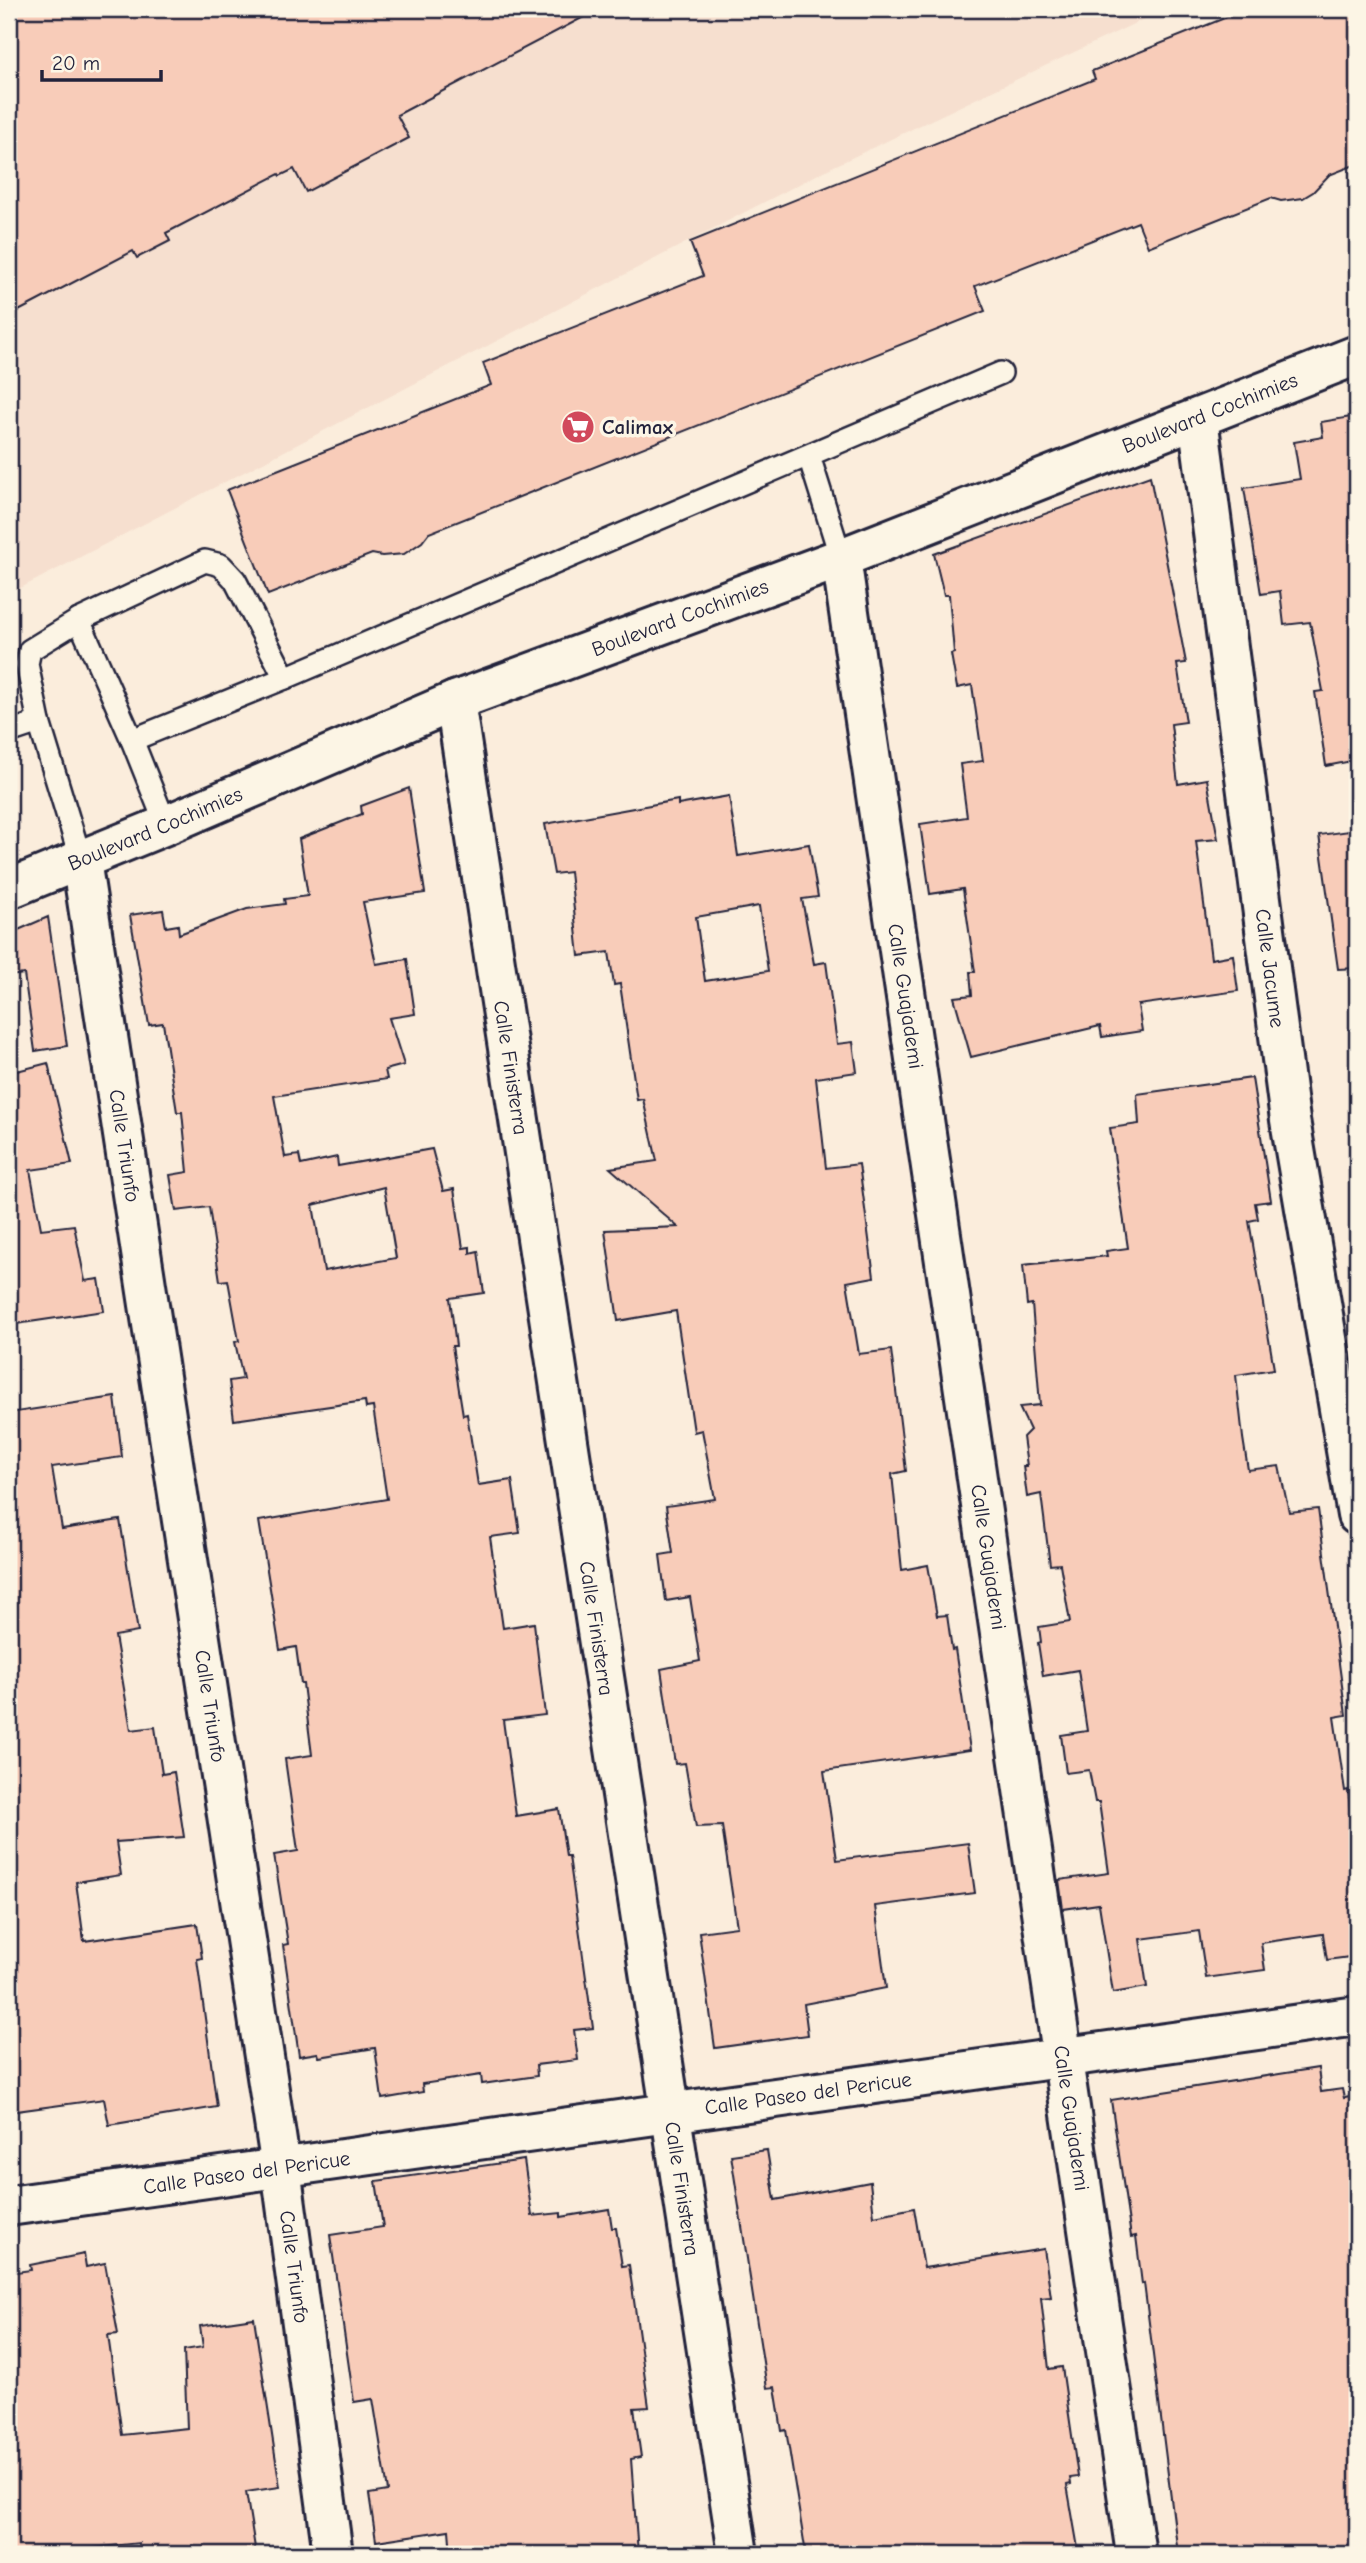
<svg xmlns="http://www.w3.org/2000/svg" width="1366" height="2563" font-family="'Comic Neue',sans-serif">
<rect width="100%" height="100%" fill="#fbeddc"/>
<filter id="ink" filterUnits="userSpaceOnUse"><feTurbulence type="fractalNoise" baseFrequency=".0143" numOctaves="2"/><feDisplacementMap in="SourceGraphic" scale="14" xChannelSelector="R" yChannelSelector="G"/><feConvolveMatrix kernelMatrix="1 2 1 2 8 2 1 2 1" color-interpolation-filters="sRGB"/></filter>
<g filter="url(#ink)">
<polygon fill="#f6dfcf" points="9,9 1165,9 830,168 9,594"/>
<g fill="#f8ccb9" stroke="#22223b" stroke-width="2" fill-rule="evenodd">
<polygon points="9,9 599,9 397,115 409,138 306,192 294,169 280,176 279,174 166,233 170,241 137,258 133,251 9,316"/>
<polygon points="1247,9 1357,9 1357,164 1329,175 1313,192 1303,198 1281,201 1271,198 1148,247 1138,222 975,286 985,311 429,533 422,542 404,554 382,556 372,554 268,595 227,490 491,385 483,363 703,276 690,242 1095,79 1092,71"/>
<polygon points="1357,416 1357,760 1326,766 1315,692 1323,691 1310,622 1284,625 1280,591 1261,594 1244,488 1300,479 1294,442 1323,437 1321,422"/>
<polygon points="1150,476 1186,663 1177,664 1186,722 1171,724 1178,784 1207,779 1218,839 1196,841 1211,959 1233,955 1238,991 1138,1005 1142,1031 1102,1037 1100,1026 971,1057 954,997 972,995 970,972 975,972 963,889 930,894 920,824 967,817 960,764 983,761 972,685 957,688 951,654 954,653 949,595 944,595 934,554"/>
<path d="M409,788L425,893L363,902L376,964L407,959L415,1014L389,1018L404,1065L385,1070L387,1079L274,1096L285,1157L299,1155L301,1165L337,1157L338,1166L432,1149L443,1191L454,1189L463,1248L470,1247V1253L478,1251L484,1293L450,1298L456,1346H452L463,1415L467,1414L478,1485L512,1480L520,1533L490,1537L503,1628L534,1623L545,1715L503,1720L516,1816L559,1809L566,1856H569L593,2028L574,2030L578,2060L536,2065L537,2076L482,2084L481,2075L422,2084L423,2092L382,2099L375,2048L319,2057L318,2053L299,2056L283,1945L288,1944L274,1855L298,1851L285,1759L312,1755L303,1684H301L296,1647L280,1650L259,1521L387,1499L373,1407L366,1408L365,1401L234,1420L229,1381L243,1379L235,1342L239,1341L228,1280L220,1281L209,1207L176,1211L170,1175L188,1172L182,1112H177L163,1023L149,1025L130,915L163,910L166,927L178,925L179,934L247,909L285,904L284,899L308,896L299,839L362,814L361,806ZM384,1187L396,1258L324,1271L313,1205Z"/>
<path d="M729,796L738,856L809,844L818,897L802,899L814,964L826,962L837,1044L853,1042L857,1072L816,1078L826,1168L859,1164L874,1277L847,1282L859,1354L891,1350L906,1471L892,1474L902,1570L928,1565L937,1616L947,1615L952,1650L955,1649L970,1750L824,1771L837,1860L968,1843L975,1893L875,1906L886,1988L804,2004L808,2035L715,2048L699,1932L737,1927L722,1826L696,1827L685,1763L675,1764L661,1669L700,1661L690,1597L666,1601L660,1555L673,1553L666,1506L715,1499L702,1430L694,1432L676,1311L618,1321L605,1230L678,1227L610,1168L657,1161L643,1099L637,1100L620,984L614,985L609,952L579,956L570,872L554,874L545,824L678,800V805ZM759,906L768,971L705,981L696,917Z"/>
<polygon points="1357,830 1357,968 1338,969 1319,835"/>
<polygon points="48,917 67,1046 35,1051 24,974 9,976 9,934"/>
<polygon points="48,1063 72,1164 30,1170 41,1229 74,1225 85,1281 99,1279 104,1311 9,1325 9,1073"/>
<polygon points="1252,1078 1271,1201 1255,1203 1258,1219 1249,1221 1274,1369 1236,1375 1243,1438 1248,1470 1279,1466 1289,1512 1318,1509 1346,1715 1334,1717 1345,1791 1348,1790 1350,1809 1357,1808 1357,1956 1327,1960 1323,1934 1261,1943 1265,1970 1206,1978 1199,1931 1140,1939 1147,1987 1113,1993 1099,1904 1063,1909 1059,1880 1109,1873 1099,1802 1095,1802 1089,1770 1066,1773 1061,1735 1087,1731 1078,1670 1043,1676 1038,1643 1041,1642 1039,1627 1070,1622 1060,1564 1050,1565 1041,1494 1027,1497 1023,1466 1027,1466 1023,1437 1030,1430 1019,1407 1040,1405 1032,1304 1027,1305 1023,1265 1107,1256 1106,1251 1128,1248 1110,1128 1139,1124 1137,1094"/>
<polygon points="115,1397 122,1457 52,1467 62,1529 120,1520 138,1632 115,1636 131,1730 155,1727 162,1774 174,1772 184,1837 116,1842 121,1875 76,1882 84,1941 197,1924 202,1958 197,1959 217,2107 109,2125 104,2099 9,2112 9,1413"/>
<polygon points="1318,2068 1321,2092 1342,2089 1344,2098 1357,2096 1357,2554 1178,2554 1144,2283 1142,2284 1136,2236 1131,2237 1111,2100"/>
<polygon points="767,2150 775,2200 870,2182 874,2216 914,2208 924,2268 1044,2249 1051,2297 1041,2298 1049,2369 1062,2367 1078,2477 1070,2478 1071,2484 1067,2485 1079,2554 806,2554 786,2430 782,2431 775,2387 767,2388 731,2155"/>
<polygon points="524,2160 532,2216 561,2213 561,2217 609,2209 612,2228 616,2228 622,2266 629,2265 649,2407 634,2408 641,2457 631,2459 638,2554 451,2554 449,2530 376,2541 369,2494 388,2491 373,2399 354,2402 330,2235 383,2227 376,2181"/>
<polygon points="84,2254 86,2267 105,2263 118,2334 108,2335 122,2435 187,2428 184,2350 203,2347 200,2326 254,2318 280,2487 246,2492 256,2554 140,2554 139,2543 73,2550 73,2554 9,2554 9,2273 31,2270 30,2265"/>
</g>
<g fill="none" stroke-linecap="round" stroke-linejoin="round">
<defs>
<g id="service">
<polyline points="809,456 841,558"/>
<polyline points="79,620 132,740 166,825"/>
<polyline points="39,722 27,664 30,650 79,620 205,561 221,565 235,580 285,678"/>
<polyline points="9,732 39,722 81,860"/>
<polyline points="132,740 285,678 1001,373"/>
</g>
<g id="minor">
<path id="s1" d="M1198,418L1290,1120L1357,1515"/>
<path id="s2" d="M841,558L1136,2554"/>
<path id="s3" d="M455,701L738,2554"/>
<path id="s4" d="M81,860L281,2168L333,2554"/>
<path id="s5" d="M9,2206L1357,2016"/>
</g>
<g id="secondary">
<path id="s6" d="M9,889L166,825L455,701L841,558L1357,355"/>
</g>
</defs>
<use href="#service" stroke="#22223b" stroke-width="26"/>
<use href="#minor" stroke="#22223b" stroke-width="44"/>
<use href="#secondary" stroke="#22223b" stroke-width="44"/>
<use href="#service" stroke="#fcf5e5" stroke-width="21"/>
<use href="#minor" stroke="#fcf5e5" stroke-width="38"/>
<use href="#secondary" stroke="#fcf5e5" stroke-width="38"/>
</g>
</g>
<defs>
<symbol id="supermarket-disc" viewBox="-11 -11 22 22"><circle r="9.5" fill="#d1495b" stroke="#fcf5e5"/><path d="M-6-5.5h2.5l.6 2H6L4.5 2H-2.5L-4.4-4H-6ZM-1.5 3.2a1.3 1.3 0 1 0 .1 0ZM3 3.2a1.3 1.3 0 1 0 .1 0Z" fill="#fff"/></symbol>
</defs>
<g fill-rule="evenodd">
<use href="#supermarket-disc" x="559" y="408" width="38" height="38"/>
</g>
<g text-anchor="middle" stroke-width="7" stroke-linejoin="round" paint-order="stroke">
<g font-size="21" fill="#22223b" stroke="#fcf5e5">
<text dy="7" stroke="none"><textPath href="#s6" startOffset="1292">Boulevard Cochimies</textPath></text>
<text dy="7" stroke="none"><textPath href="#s6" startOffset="724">Boulevard Cochimies</textPath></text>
<text dy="7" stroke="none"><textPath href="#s6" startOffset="158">Boulevard Cochimies</textPath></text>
<text dy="7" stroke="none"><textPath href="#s1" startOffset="555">Calle Jacume</textPath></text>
<text dy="7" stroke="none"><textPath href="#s2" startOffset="443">Calle Guajademi</textPath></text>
<text dy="7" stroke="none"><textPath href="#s3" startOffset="371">Calle Finisterra</textPath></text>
<text dy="7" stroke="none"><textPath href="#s4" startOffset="289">Calle Triunfo</textPath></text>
<text dy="7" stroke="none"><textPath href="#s2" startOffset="1010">Calle Guajademi</textPath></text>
<text dy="7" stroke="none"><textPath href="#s3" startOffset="938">Calle Finisterra</textPath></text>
<text dy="7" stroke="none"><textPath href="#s4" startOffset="856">Calle Triunfo</textPath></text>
<text dy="7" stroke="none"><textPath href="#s5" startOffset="807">Calle Paseo del Pericue</textPath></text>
<text dy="7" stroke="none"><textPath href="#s2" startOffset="1577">Calle Guajademi</textPath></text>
<text dy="7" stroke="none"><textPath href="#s5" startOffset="240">Calle Paseo del Pericue</textPath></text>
<text dy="7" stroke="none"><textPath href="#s3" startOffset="1505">Calle Finisterra</textPath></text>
<text dy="7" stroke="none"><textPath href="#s4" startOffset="1423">Calle Triunfo</textPath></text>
</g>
<g font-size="21" font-weight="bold" fill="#22223b" stroke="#fcf5e5" text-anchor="start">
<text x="602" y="434">Calimax</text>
</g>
</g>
<rect width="1366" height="2563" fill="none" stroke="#fcf5e5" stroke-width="35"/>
<rect x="18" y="18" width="1331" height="2528" fill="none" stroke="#22223b" stroke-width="2.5" filter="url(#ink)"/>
<path d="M42 70v10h119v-10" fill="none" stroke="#22223b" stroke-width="3.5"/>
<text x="52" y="70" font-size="21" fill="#22223b" stroke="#fcf5e5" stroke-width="5" paint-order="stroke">20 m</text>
</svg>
